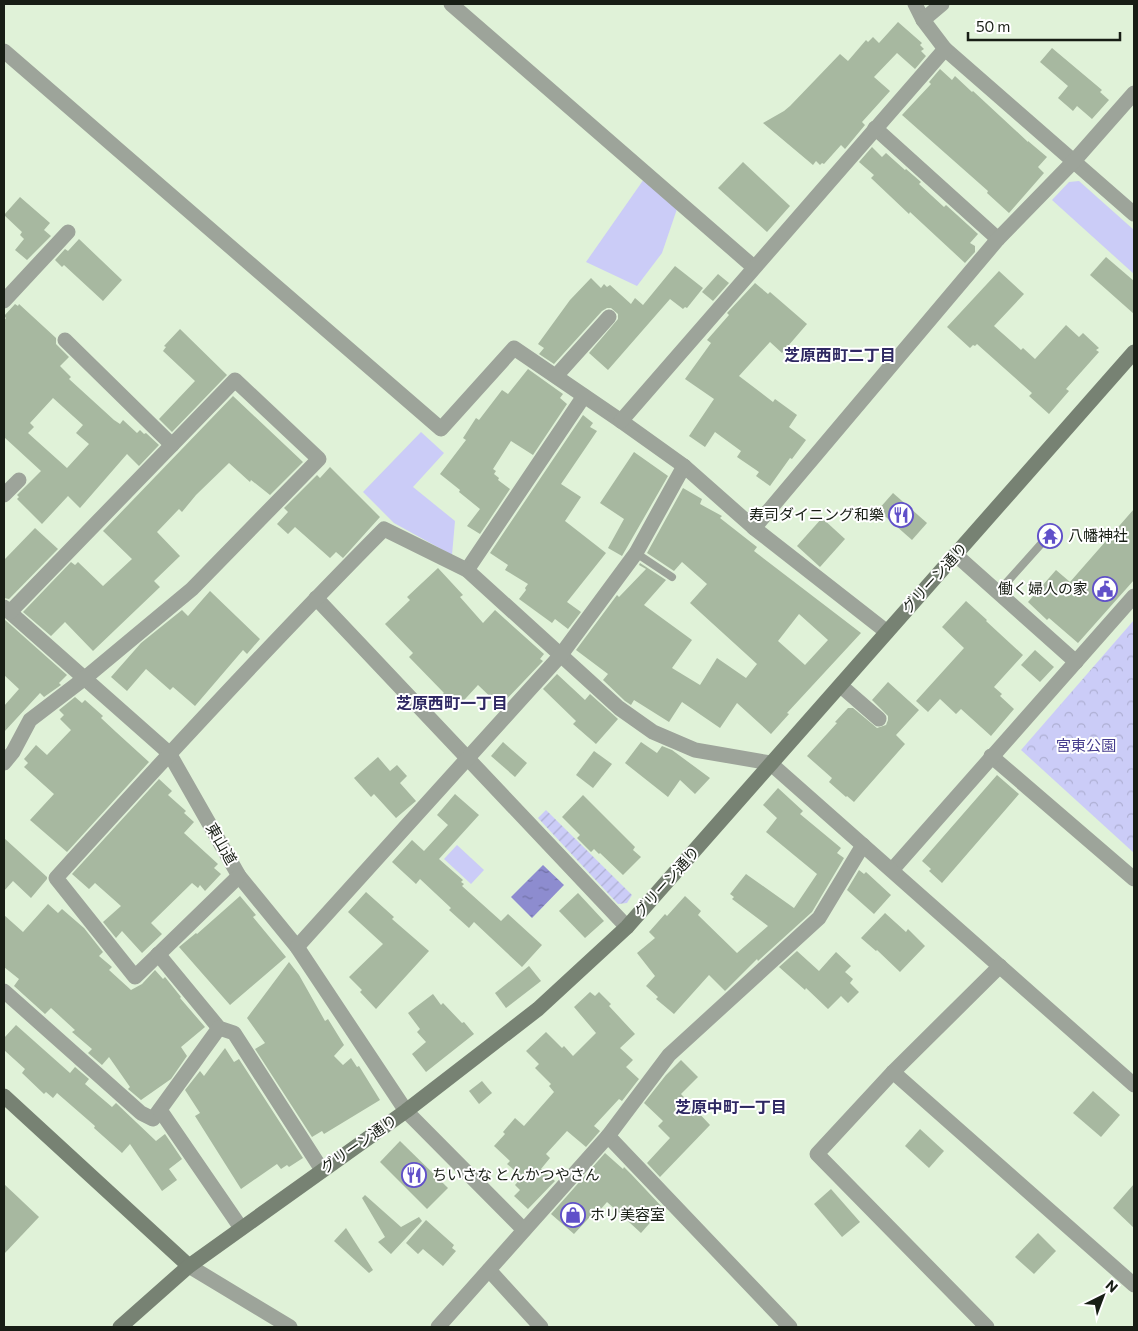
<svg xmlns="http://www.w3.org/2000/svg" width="1138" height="1331" font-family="Commissioner,'Noto Sans JP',sans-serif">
<defs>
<pattern id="park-crowns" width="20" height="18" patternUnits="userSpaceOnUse" patternTransform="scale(1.25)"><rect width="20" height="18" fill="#cbccf7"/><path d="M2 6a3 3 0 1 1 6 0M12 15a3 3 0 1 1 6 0" fill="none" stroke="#aeafd3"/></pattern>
<pattern id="garden-furrows" width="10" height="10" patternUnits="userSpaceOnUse" patternTransform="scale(1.25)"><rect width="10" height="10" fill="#cbccf7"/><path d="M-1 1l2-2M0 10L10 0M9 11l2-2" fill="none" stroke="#aeafd3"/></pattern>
<pattern id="water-ripples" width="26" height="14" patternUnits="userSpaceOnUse" patternTransform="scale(1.25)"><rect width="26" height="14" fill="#8d8ccf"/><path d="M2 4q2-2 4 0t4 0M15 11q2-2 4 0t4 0" fill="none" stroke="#7272a7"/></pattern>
</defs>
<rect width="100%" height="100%" fill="#e0f2d8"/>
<g fill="#cbccf7">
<polygon points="644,179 677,209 662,253 637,286 586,262"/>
<polygon points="1079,181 1134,230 1134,274 1052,200 1069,182"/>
<polygon points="421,432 444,453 413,487 455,521 452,555 394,523 363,492"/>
<polygon points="457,845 484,870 471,884 444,859"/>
</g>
<polygon fill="url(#park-crowns)" points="1134,620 1134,853 1021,750"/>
<polygon fill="url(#garden-furrows)" points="546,810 632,895 627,903 618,904 538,818"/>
<polygon fill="url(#water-ripples)" points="543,865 564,885 532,918 511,897"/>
<g fill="#a7b8a0" fill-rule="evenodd">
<polygon points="898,22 922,43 920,45 924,49 921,51 926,56 915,69 897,53 874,77 890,91 862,122 865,125 845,149 841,145 824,164 822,163 820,165 816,161 813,165 763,123 784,111 790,106 840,54 848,61 866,40 868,42 873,37 879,43"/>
<polygon points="1052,48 1102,90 1100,92 1109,100 1092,119 1077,106 1073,111 1058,98 1068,86 1040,62"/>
<polygon points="940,69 952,80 955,76 972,92 973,91 1028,142 1028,141 1047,157 1038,167 1044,173 1009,213 987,193 988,191 902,115 931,84 929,82"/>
<polygon points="872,147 882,157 886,153 905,170 906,169 921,182 919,184 944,207 946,205 978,234 970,243 975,246 975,252 965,263 910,212 909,214 871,178 874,175 859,162"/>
<polygon points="743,162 790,206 767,232 718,188"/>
<polygon points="20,197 50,223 44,230 51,236 27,260 15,250 24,239 20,235 22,232 4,215"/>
<polygon points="79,239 122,280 103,301 64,265 62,267 55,260 65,249 68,251"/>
<polygon points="1106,257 1134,281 1134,314 1090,275"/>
<polygon points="675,266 703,288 687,308 685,307 683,309 670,299 608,370 589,353 618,319 618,314 611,308 607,308 602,311 554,364 539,354 544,348 538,344 570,300 591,278 601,288 604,284 607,287 610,285 631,304 635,298 643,305"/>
<polygon points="999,271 1024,294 994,326 1021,350 1023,348 1035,359 1066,325 1079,337 1083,333 1099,348 1096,350 1099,352 1066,389 1069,391 1049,414 1029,396 1032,393 977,344 975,346 973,345 970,348 947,327"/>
<polygon points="718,274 729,283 713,301 702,292"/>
<polygon points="755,283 768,294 770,292 807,324 782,353 770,342 739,376 773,402 775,399 797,415 789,427 806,440 792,459 790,458 770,486 756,476 759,472 737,457 741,451 715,432 705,447 689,436 714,399 685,379 711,343 707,340 729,315 727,313"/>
<path d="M15,304L18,306L19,304L56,338V344L69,357L60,366L71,377L69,379L114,420L120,424L123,420L137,433L140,430L144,434L146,433L159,445L139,466L127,454L80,508L68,496L42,524L17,499L19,497L17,495L41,471L4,437V321L6,318L4,316ZM53,398L83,425L76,433L89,444L67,468L28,433L34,427L30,423Z"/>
<polygon points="180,329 227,375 172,432 159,419 195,381 163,351 166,347 164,346"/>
<polygon points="528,369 563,394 560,398 567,404 533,455 511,441 493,469 496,471 494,474 499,478 498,480 510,489 480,534 467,526 480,509 459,492 460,490 440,474 466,440 463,438 476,418 479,420 502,390 508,394"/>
<polygon points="233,396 303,462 270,495 251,480 250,482 229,463 196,495 182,512 179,509 157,532 180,556 154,581 160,587 93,651 65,622 51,636 23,612 71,562 75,565 78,562 103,586 132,559 103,531"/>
<polygon points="583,415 593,423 590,427 597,431 561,484 581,497 565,521 606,553 567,602 581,612 568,629 555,619 552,623 519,599 526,590 525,588 528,584 505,570 508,565 490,553"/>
<polygon points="634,452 668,476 622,556 608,548 624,519 600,503"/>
<polygon points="330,467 380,517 343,558 336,552 330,558 295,527 288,534 277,524 288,512 284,508 317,475 320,478"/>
<path d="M683,488L702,499L700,504L722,516L720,518L757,547L754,551L861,633L787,713L789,714L771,734L737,703L720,728L682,702L669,722L634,700L631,705L625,701L603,680L608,674L576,650L617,595L619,597L646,569L639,565L640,563L666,580L644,605L692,640L672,668L700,685L717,658L746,678L757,664L690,603L707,584L682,562L674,571L647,553ZM799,614L828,640L805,665L778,641Z"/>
<polygon points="893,493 927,523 912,540 878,510"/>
<polygon points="1134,509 1134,580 1078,643 1049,618 1047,620 1028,602 1056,570 1070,582"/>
<polygon points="822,518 845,539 820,567 797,546"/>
<polygon points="35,528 58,549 9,599 4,598 4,560"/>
<polygon points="438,568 463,595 460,597 483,623 495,610 544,654 540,659 543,661 500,706 478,685 455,710 440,696 444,693 409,657 413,653 385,624 410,600 407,597"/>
<polygon points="210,591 260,639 247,654 243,650 195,706 173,687 170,690 146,669 127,691 111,677 141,643 182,610 188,616"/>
<polygon points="966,601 987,620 986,621 1023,655 994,687 1002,694 1000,696 1014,709 991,736 961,709 956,714 940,699 928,712 916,701 964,648 942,627"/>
<polygon points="4,619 67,675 59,683 61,685 44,697 40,693 4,732 4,706 19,689 4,675"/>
<polygon points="1035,650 1054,667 1040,682 1021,665"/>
<polygon points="557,674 585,700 590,694 618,719 596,744 573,724 576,721 543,689"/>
<polygon points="888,682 919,710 896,735 905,744 854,802 847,796 846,797 829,782 832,778 807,756 837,723 835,722 848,708 853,708 877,728 886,725 888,720 888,716 872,700"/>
<polygon points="75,697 82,703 85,700 103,716 101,718 116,732 149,762 67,852 30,820 54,794 24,767 28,763 24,759 36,745 47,755 71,730 60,719 64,715 59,710"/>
<polygon points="503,742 527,763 515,777 491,756"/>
<polygon points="641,742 657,753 662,746 672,750 710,778 695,794 680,780 668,797 625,763"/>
<polygon points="594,751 612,764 593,788 576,775"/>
<polygon points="378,757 390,771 397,765 407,776 400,783 416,801 396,818 374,794 371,797 354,778"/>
<polygon points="997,775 1019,794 942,883 929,871 931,869 922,861"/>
<polygon points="159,779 172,791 168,795 186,811 184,813 194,822 184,833 218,864 214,868 221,874 205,891 200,885 198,888 192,883 151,923 162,934 142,953 122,931 116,938 103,922 121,906 95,883 89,889 72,874"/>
<polygon points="778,788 803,811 800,814 841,848 837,853 844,858 812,912 758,961 757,959 725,991 709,975 674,1014 656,999 658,997 646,986 655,976 637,953 655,938 649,932 665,914 667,916 685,896 701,911 698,915 737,953 768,926 732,899 734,897 730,894 746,874 794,908 817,874 766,832 777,818 763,805"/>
<polygon points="455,794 479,815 439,859 463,880 461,882 464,884 462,886 501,921 508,914 542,945 522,967 474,922 469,928 449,910 451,908 420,879 416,884 392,862 412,840 424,851 448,825 437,815"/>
<polygon points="583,795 635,847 633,850 641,857 623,875 600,853 599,854 594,849 591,852 577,838 580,835 562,817"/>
<polygon points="4,838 47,877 47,879 31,898 13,881 4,891"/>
<polygon points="859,870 864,874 866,872 891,895 874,914 847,890"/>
<polygon points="366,892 394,917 392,919 429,951 376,1009 360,992 362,990 349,977 383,944 348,912"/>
<polygon points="578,893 604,921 585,938 559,911"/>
<polygon points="240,896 256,915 253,917 286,957 230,1005 179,947 196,933 197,934"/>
<polygon points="48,904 58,913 62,909 84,928 103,952 99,956 112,967 109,970 131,990 142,984 155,970 163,979 165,977 181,997 180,998 205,1027 181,1047 187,1056 171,1079 141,1100 128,1089 130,1087 109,1057 102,1065 88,1053 92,1049 72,1032 75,1030 51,1008 45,1014 14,986 19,979 4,967 4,915 23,932"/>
<polygon points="885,913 906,932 908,929 925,946 900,972 877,950 876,951 861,938"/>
<polygon points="797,951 819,971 836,952 851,966 845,972 853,979 850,983 859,992 848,1003 841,996 828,1009 806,988 805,990 779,967"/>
<polygon points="289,962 299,975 325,1021 328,1019 344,1045 334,1056 343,1065 351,1058 357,1067 359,1066 380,1100 324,1134 322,1131 312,1137 255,1049 265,1043 247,1018"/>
<polygon points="529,966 541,981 506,1008 495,993"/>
<polygon points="590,992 595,996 599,992 611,1004 609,1006 635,1034 620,1048 633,1060 626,1067 639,1079 622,1101 619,1099 594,1126 600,1131 586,1147 567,1131 546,1154 550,1158 541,1169 555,1181 528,1209 514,1196 520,1190 515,1185 522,1177 507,1164 510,1161 494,1146 505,1134 503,1132 515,1118 524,1126 554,1092 549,1086 551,1084 535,1068 539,1064 526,1051 546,1032 562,1048 564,1046 573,1056 596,1033 574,1007"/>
<polygon points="433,994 441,1005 443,1003 462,1023 464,1022 474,1034 426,1072 412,1054 426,1042 417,1032 420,1029 408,1013"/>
<polygon points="16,1025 70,1073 75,1067 89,1079 85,1084 112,1107 116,1103 156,1141 165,1134 182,1159 169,1169 177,1180 162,1191 130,1144 122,1153 94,1128 95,1126 57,1093 53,1098 46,1092 44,1094 22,1073 25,1069 4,1050 4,1038"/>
<polygon points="225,1048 234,1062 239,1059 303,1158 289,1167 287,1165 281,1169 277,1164 241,1189 195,1116 200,1113 185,1090 200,1071 204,1076"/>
<polygon points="681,1060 698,1077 681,1094 710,1125 660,1177 647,1163 670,1138 658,1126 663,1121 644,1103 666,1075"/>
<polygon points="482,1081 492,1093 479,1104 469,1091"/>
<polygon points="1093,1091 1120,1115 1101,1137 1073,1113"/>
<polygon points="920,1129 944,1151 929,1168 905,1146"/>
<polygon points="400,1141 448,1188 427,1209 380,1162"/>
<polygon points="605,1153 623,1169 624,1167 631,1174 663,1208 641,1233 607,1202 600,1210 598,1208 574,1234 551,1214"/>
<polygon points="4,1184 39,1217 4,1254"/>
<polygon points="1134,1184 1134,1228 1113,1208"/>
<polygon points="831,1189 860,1222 842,1237 814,1204"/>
<polygon points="365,1195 401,1227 419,1217 422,1221 391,1254 378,1242 385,1237 362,1198"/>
<polygon points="426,1220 454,1245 452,1248 456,1251 443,1266 423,1249 418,1254 406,1243"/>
<polygon points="346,1228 373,1270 369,1273 334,1241"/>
<polygon points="1038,1233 1056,1251 1034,1274 1015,1257"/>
</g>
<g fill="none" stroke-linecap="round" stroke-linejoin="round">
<g stroke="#9da49a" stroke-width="8">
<polyline points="636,553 672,577"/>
<polyline points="998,592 1050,534"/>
</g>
<g stroke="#9da49a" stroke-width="15">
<polyline points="451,4 749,263"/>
<polyline points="915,4 923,20 945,49 1134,214"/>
<polyline points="923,20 942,4"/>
<polyline points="4,51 441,429 514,348 621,421 684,466 754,528 887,632"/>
<polyline points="875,128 998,239"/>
<polyline points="4,301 68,232"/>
<polyline points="65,340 172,445"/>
<polyline points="556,376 609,317"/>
<polyline points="621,421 945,49"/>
<polyline points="4,495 19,480"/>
<polyline points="754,528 998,239 1074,161 1134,93"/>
<polyline points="956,555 1076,662"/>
<polyline points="467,570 584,396"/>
<polyline points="316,598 627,927"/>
<polyline points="4,607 169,753 239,876 297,947 406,1111 524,1230"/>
<polyline points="841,686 879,719"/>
<polyline points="991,756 1134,879"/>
<polyline points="4,763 13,752 30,720 85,678 192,589 319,459 235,380 10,612"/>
<polyline points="892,870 1134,596"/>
<path d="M239,876L135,977L56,878C163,760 271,643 384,529L467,570L619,708L653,732L695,750L770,763L1134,1085"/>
<polyline points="297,947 560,656 636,553 684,466"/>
<polyline points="158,954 219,1028 234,1033 322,1170"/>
<polyline points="4,991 141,1113 153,1119 219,1028"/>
<polyline points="893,1072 1134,1285"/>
<polyline points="160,1110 241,1228"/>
<polyline points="608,1136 790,1327"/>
<polyline points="189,1266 290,1327"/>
<polyline points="489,1270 541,1327"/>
<polyline points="438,1327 608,1136 669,1055 819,918 863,845"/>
<polyline points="987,1327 817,1154 893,1072 1000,966"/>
</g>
<g stroke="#778273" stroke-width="15">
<polyline points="4,1096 189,1266"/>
<polyline points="120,1327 189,1266 406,1111 538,1009 627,927 1134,352"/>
</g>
</g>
<defs>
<symbol id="restaurant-ring" viewBox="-11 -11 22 22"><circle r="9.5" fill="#fff" stroke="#6050c9" stroke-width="1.5"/><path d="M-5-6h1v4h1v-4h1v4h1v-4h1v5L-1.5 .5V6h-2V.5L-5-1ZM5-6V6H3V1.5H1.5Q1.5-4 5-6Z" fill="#6050c9"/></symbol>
<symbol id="temple-ring" viewBox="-11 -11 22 22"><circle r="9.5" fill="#fff" stroke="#6050c9" stroke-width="1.5"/><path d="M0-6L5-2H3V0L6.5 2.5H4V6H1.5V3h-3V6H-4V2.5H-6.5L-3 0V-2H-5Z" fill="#6050c9"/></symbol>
<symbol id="civic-ring" viewBox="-11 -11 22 22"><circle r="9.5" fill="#fff" stroke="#6050c9" stroke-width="1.5"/><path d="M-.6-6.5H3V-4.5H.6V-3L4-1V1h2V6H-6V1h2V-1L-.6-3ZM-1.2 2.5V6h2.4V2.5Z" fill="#6050c9"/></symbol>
<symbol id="shop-ring" viewBox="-11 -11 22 22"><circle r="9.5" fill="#fff" stroke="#6050c9" stroke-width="1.5"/><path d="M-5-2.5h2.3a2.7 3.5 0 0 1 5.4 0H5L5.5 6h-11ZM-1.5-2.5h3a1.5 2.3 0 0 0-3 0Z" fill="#6050c9"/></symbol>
</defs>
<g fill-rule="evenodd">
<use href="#restaurant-ring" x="887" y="501" width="28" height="28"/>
<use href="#temple-ring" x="1036" y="522" width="28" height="28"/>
<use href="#civic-ring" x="1091" y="575" width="28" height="28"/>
<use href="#restaurant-ring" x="400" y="1161" width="28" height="28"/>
<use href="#shop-ring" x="559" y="1201" width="28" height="28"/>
</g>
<g text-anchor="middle" stroke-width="4" stroke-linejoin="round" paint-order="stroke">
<g font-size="15" fill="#181e15" stroke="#fff" text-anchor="start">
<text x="884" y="520" text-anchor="end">寿司ダイニング和樂</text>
<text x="1068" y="541">八幡神社</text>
<text x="1088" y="594" text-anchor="end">働く婦人の家</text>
<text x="432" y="1180">ちいさな とんかつやさん</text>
<text x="590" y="1220">ホリ美容室</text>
</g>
<g font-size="15" fill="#181e15" stroke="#fff">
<text transform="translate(935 578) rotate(-48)" y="5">グリーン通り</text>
<text transform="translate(221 844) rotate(60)" y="5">東山道</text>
<text transform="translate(667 882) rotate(-48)" y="5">グリーン通り</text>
<text transform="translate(359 1144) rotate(-35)" y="5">グリーン通り</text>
</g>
<g font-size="15" fill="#463d8e" stroke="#fff">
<text x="1086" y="751">宮東公園</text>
</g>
<g font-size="16" font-weight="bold" fill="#2e2862" stroke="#fff">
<text x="840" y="361">芝原西町二丁目</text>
<text x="452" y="709">芝原西町一丁目</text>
<text x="731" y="1113">芝原中町一丁目</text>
</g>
</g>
<rect width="1138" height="1331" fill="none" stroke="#181e15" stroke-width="10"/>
<g transform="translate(1103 1296) rotate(42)" stroke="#ffffff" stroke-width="4" paint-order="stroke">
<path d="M0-4L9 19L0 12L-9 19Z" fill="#181e15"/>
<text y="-8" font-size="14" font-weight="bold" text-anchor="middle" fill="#181e15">N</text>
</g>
<path d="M968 32v8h152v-8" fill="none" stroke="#181e15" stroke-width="2.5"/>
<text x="976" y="32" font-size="15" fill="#181e15" stroke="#ffffff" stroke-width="4" paint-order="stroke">50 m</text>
</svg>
